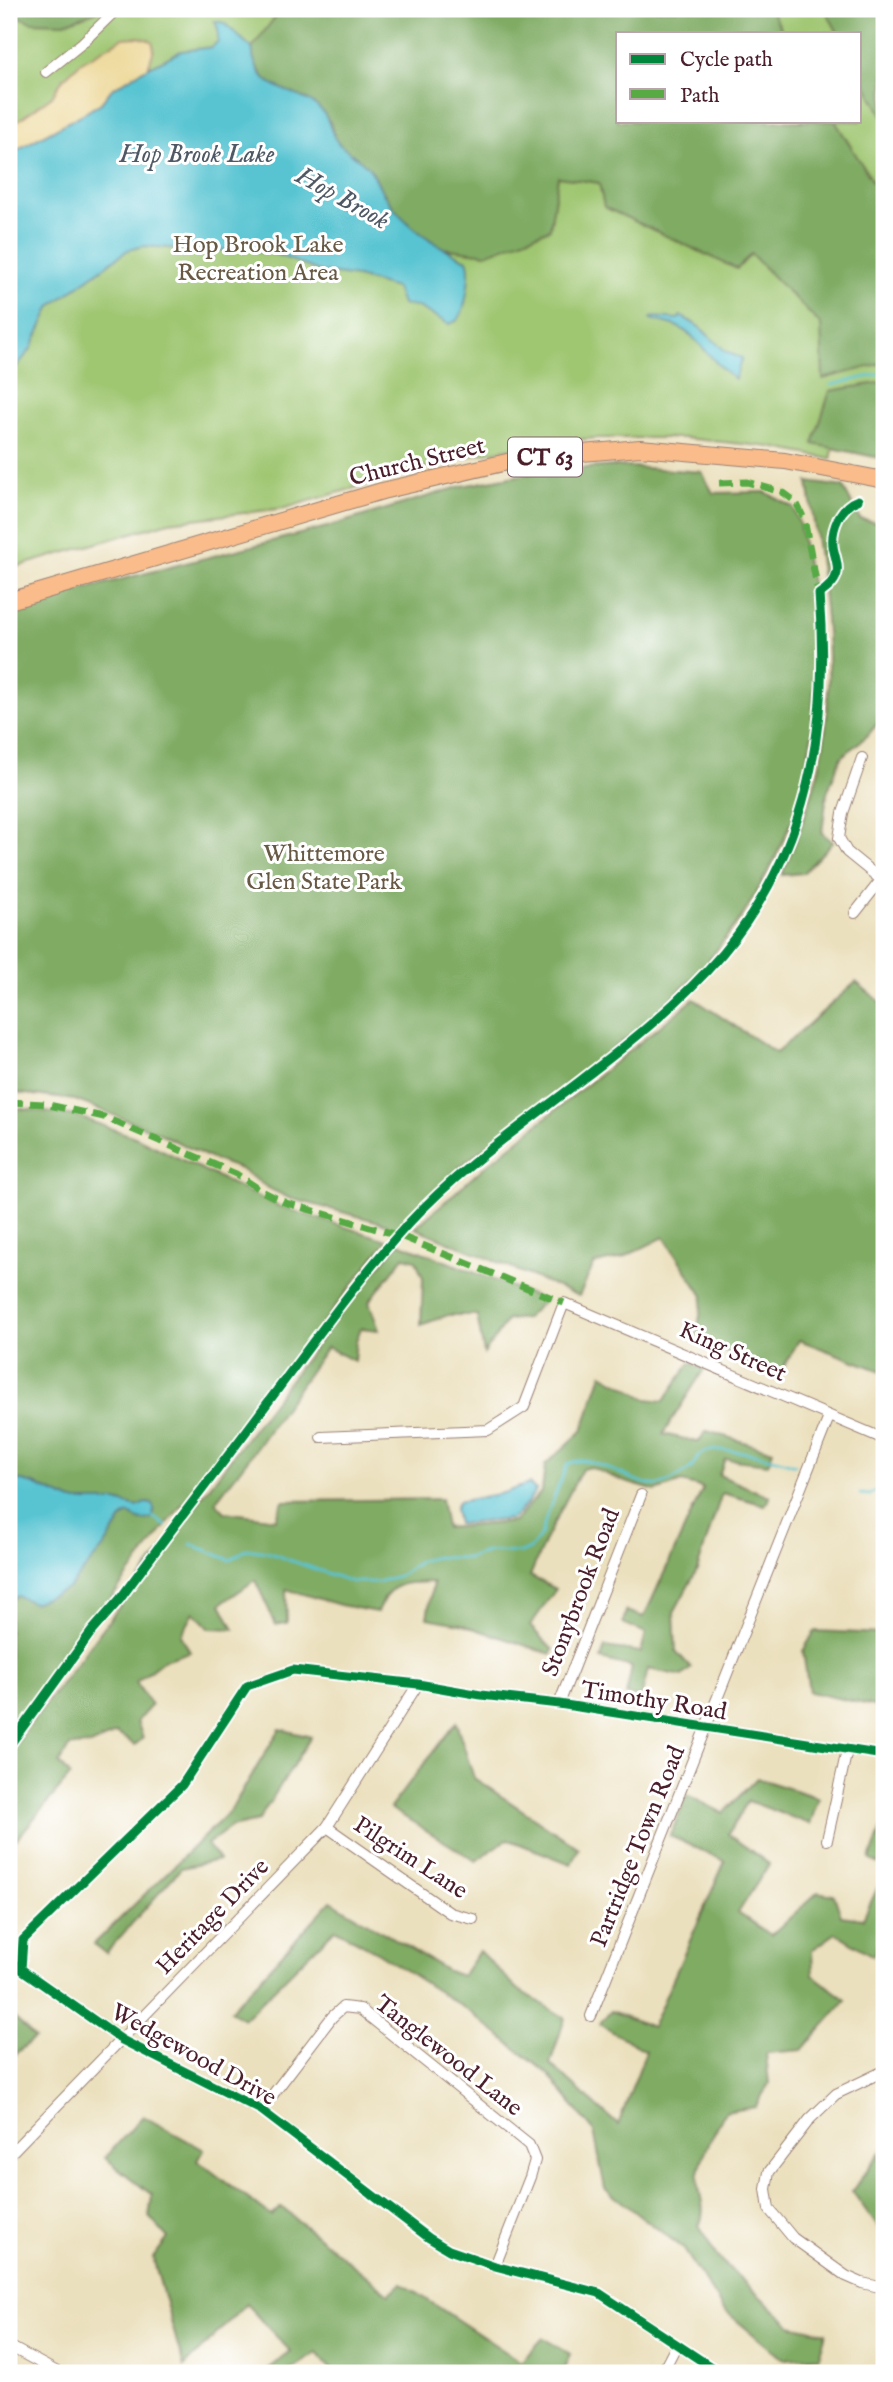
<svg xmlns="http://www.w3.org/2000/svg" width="893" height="2382" font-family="'IM FELL English',serif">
<rect width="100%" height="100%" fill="#fff"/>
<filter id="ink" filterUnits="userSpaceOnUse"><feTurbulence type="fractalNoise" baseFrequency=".0143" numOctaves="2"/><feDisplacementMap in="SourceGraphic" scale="14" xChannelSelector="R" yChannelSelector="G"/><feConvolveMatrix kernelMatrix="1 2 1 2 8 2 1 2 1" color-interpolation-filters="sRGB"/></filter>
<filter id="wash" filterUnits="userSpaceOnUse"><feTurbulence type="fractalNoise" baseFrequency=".00686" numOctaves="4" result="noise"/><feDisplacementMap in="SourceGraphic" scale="28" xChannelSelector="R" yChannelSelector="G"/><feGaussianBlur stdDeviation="1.57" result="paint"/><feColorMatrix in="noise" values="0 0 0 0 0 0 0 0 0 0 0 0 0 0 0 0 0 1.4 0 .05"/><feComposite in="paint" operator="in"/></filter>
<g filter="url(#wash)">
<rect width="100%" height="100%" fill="#ebe0bd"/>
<path fill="#9fc671" stroke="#74724e" stroke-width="2" fill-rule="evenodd" d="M9,9H880L884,15V391L846,390L831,459L771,447L684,438H597L540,443L454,459L285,508L169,522L9,569ZM618,33H860V121H618Z"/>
<g fill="#7fab63" stroke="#646547" stroke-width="2">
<polygon points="9,9 104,9 64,23 31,22 9,12"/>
<polygon points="281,9 770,9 784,33 618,33 618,121 835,121 884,200 884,363 823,379 821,325 751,254 737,269 604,207 599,183 558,177 550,229 486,254 442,248 417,232 404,221 385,195 370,169 336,142 330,122 306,99 267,83 253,60 252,48"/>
<polygon points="825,9 880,9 884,15 884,118 860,74 860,33 838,33"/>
<polygon points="884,382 884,459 813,444 830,391"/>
<polygon points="616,466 702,472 713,493 765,492 793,507 799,523 812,589 816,638 812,736 799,806 774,861 744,914 702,969 645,1024 462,1165 397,1231 387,1224 289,1198 268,1188 240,1169 212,1159 155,1131 75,1100 9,1092 9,608 327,527 462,486 543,471"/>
<path d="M808,482L843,487L860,519L884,524V716L867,736L841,757L827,793L822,833L833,842L803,873L782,875C797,836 817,788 823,748C837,658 821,571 808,482Z"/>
<polygon points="856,982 884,1005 884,1372 799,1340 777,1379 697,1335 703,1296 664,1237 622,1258 594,1264 579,1296 415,1228 483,1168 694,999 776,1053"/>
<polygon points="9,1107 76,1116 135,1137 278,1206 387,1240 144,1554 9,1737 9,1600 104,1547 123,1517 129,1514 139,1520 152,1504 146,1503 137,1507 116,1501 72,1501 34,1484 9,1478"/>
<path d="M399,1243L545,1300L526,1318L507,1320L484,1354L477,1315H448L421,1325L423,1278L416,1260L404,1257L369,1302L379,1330L361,1328L356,1341L354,1361L327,1347L252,1454L215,1502L225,1512L276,1519L283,1501L441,1499L446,1528L514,1522L542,1491L545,1465L582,1431L602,1374L647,1399L664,1401L690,1363L704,1369L663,1434L698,1442L707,1431L773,1451L768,1464L725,1459L719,1475L770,1497L765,1505L722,1493L697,1570L674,1612L676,1651L691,1668L682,1676L648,1669L641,1698L626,1695L632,1667L601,1659L605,1647L641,1652L646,1633L623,1623L626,1611L644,1617L703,1488L682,1482L656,1491L625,1482L590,1467L582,1469L546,1538L530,1576L556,1589L530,1626L553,1650L551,1654L460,1624L427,1618L433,1582C401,1583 391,1581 377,1612L340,1605L286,1589L287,1623L276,1625L255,1580L221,1604L234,1629L209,1628L194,1612L181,1635L190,1652L164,1660L136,1682L151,1706L137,1721L143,1738L135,1745L116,1733L91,1745L70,1746L59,1763L70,1776L9,1848V1753L347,1304Z"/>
<polygon points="815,1631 884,1634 884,1708 809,1692 803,1651"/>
<polygon points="456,1722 474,1778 579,1848 571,1864 507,1839 476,1861 390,1808"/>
<polygon points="280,1729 311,1737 258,1821 231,1827 207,1844 219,1860 181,1868 106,1953 94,1944 230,1811"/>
<path d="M757,1778L819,1798L810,1824L748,1801L728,1834L769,1864L738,1913L771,1935L818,1892L834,1895L841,1916L863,1919L884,1874V1933L873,1956L836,1933L812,1950L813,1975L846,2000L802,2050L766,2053L769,2084L755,2107L725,2112C715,2131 703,2152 699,2173C695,2192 709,2205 699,2226L717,2257L791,2325L826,2333L819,2357L783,2359L723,2309L683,2248L605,2189L594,2131L548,2074L470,2012L377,1952L335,1929L244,2019L230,2011L331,1901L448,1971L462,1976L479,1951L519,1990L565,2018L550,2064L618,2125L646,2051L599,2024L611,2011L652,2027L725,1861L670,1836L687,1795L723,1813Z"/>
<polygon points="884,1821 884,1867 870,1859"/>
<polygon points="9,2013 35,2038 9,2059"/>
<polygon points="143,2116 204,2150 198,2161 271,2216 281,2207 389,2294 402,2283 521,2362 543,2338 570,2354 562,2373 334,2373 317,2353 286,2373 263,2373 291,2352 246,2304 184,2367 153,2258 168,2238 149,2217 152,2195 105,2158"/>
<polygon points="880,2152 883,2234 852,2191"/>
</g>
<polygon fill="#eeda9e" stroke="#9c7c64" stroke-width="2" points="138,37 152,41 154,49 148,68 112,89 101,103 85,113 9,154 9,121 16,122 52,96 63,79 80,63 123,38"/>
<g fill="#58c4d2" stroke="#51727e" stroke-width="2">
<path d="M215,21L224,23L252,48C255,92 291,86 318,107C331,117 329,134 339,144C348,152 359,158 368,167C375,175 379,186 384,195C405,226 433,244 467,260C472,270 466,309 459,318C455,323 454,322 449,324L418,307L402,304L396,288L357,277L321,272L276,254L244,249L206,251L144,246L128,250L51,306L31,349L9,376V154L85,113L101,103L112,89L141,71L181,51L212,47L218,41V29Z"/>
<path d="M680,316C691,321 701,327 709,336C721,347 726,354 742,358L735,379C713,365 700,338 678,327C670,323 659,322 651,319L652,317L679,319Z"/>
<path d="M9,1478L34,1484L72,1501H116L137,1507L145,1503L152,1504L154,1509L153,1517C144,1523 138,1519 129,1514L123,1517L104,1547L68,1589L33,1603L18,1596L9,1600Z"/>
<polygon points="529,1484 536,1490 526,1505 512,1519 458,1524 455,1509 458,1502 503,1493"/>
</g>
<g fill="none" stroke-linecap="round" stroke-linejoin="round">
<g stroke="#58c4d2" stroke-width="2.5">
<polyline points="831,385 884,373"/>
<path d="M860,1494L870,1495L879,1489C876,1479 879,1474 884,1465"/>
<polyline points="153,1517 166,1526"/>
<path d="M191,1544L230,1560L247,1549L267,1552L352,1582H378L401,1575L420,1561L435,1557L467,1558L490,1551L521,1553L530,1549L541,1535L547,1515L567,1465C589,1448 634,1488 659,1485C667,1484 686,1472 692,1467C696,1462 696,1457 701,1454C718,1443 777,1458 795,1465"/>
</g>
</g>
</g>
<g filter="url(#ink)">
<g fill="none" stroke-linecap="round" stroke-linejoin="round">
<defs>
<g id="minor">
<polyline points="46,72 81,44 117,9"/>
<polyline points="862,758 843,813 839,838 847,852 884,882"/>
<polyline points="855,913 881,880"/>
<polyline points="321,1437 488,1430 524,1407 564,1303 884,1439"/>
<polyline points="559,1704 641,1495"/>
<polyline points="327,1827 450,1913 473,1919"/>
<polyline points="827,1840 847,1750"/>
<polyline points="591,2016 829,1417"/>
<polyline points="882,2072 836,2094 810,2119 769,2172 766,2189 769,2209 793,2238 846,2276 862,2283 884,2288"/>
<polyline points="261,2110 332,2017 343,2007 360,2009 529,2145 535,2160 530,2177 495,2266"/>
<polyline points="9,2155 327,1827 418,1684"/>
<polyline points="9,2346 59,2373"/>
<polyline points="662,2373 676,2346"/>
<polyline points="720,2373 599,2293 495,2266 449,2250 429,2238 261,2110 122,2040 21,1969 23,1940 182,1785 247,1686 293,1670 418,1684 481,1695 559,1704 884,1755"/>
</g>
<polyline id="primary" points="9,601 382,491 524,458 640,448 785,461 884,480"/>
</defs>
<use href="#minor" stroke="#9a8074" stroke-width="12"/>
<use href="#primary" stroke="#9a8074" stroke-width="18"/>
<use href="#minor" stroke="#fff" stroke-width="10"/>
<use href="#primary" stroke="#f9bc8a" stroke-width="16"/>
<g stroke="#57aa44" stroke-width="7" stroke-dasharray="14 7" stroke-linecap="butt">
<polyline points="719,483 747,482 784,493 796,502 804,519 819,597"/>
<polyline points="9,1102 44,1104 104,1117 236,1174 262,1191 286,1203 398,1235 564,1303"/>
</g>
<defs>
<g id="cycleway">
<path d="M9,1746L92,1631L120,1599C168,1533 218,1470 266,1405C312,1344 356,1281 408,1224C459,1169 520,1127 580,1081C630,1043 681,1002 722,954C809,851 830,725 819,594C827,589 835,583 837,573C839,564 834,555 833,546C831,529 840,506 858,500"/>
<polyline points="720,2373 599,2293 495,2266 449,2250 429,2238 261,2110 122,2040 21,1969 23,1940 182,1785 247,1686 293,1670 418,1684 481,1695 559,1704 884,1755"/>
</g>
</defs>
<use href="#cycleway" stroke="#fff" stroke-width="13"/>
<use href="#cycleway" stroke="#00873e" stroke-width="9"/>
</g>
</g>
<g text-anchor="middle" stroke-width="6" stroke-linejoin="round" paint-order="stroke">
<rect fill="#fff" stroke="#80626b" stroke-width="2" x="508" y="437.5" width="74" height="39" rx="5"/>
<g font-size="23" font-weight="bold" fill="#4a1f2b">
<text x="545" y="465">CT 63</text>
</g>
<g font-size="24" fill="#685944" stroke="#fff">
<text x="258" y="252">Hop Brook Lake<tspan x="258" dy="28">Recreation Area</tspan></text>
<text x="324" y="861">Whittemore<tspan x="324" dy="28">Glen State Park</tspan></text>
</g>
<g font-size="24" fill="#4a1f2b" stroke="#fff">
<text transform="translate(417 461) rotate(-14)" y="8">Church Street</text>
<text transform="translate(733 1351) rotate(24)" y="8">King Street</text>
<text transform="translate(580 1592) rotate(-69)" y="8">Stonybrook Road</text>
<text transform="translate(654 1700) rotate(9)" y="8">Timothy Road</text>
<text transform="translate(637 1846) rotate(-68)" y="8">Partridge Town Road</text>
<text transform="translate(411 1857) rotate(33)" y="8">Pilgrim Lane</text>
<text transform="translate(212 1916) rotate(-46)" y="8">Heritage Drive</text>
<text transform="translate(194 2054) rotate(29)" y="8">Wedgewood Drive</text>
<text transform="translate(449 2055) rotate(38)" y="8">Tanglewood Lane</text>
</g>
<g font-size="26" font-style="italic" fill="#4f5965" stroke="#fff">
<text x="197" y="162">Hop Brook Lake</text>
<text transform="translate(343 197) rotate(29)" y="9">Hop Brook</text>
</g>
</g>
<rect width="893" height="2382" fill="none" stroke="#fff" stroke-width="35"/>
<rect x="616" y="32" width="245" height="91" fill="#ffffff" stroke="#b7a5aa" stroke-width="2"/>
<rect x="630" y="54" width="35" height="10" fill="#00873e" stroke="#b7a5aa" stroke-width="2"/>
<text x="680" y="66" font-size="21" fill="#4a1f2b">Cycle path</text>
<rect x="630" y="89" width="35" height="10" fill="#57aa44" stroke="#b7a5aa" stroke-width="2"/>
<text x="680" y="102" font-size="21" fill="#4a1f2b">Path</text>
</svg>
